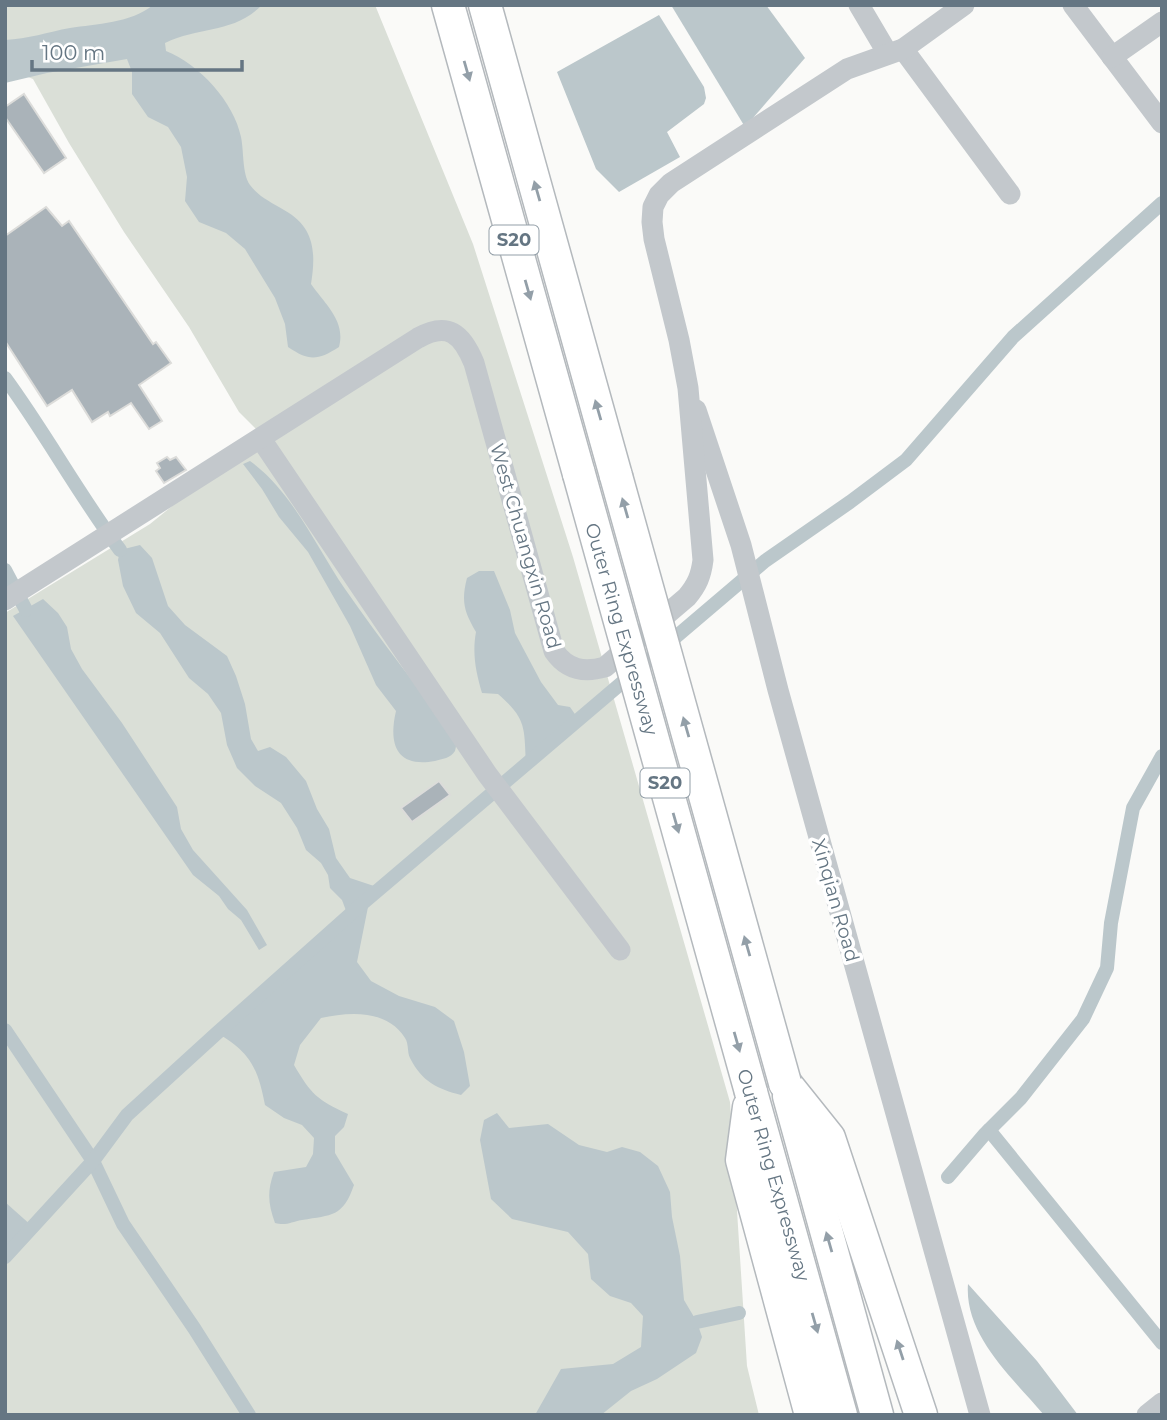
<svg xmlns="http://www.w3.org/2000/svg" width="1167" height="1420" font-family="Montserrat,sans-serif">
<rect width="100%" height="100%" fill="#fafaf8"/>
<polygon fill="#dadfd7" points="5,5 375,5 473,244 573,557 730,1102 747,1366 759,1415 5,1415 5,613 150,524 261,434 239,412 189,327 124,232 69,143 33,79 28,77 14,40 5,40"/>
<g fill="#bbc7cb">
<path d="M153,5H262C233,34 200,26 165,43L166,51C199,64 234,102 241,137C244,151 242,174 250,185C259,197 271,202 284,210C315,227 316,253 311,284C325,304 346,321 339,347C317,361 309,361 288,347L285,324L275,298L245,249L226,233L199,222L185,201L187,177L181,147L168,127L148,117L132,94V72L127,59L47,73L5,83V40C28,39 48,32 70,28C96,24 131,23 153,5Z"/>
<polygon points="671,5 766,5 805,58 745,127"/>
<polygon points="659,15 704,87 706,98 704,104 667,132 680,157 619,192 596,169 557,72"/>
<path d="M250,461C293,492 316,547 345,589C381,641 420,690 457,740C456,744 456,748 455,751C451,758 442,759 435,761C397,768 388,745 396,711L376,685L350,626L308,552L279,517L262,489L243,464Z"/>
<path d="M140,545L152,558L168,606L185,625L227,656L236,676L245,704L251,739L258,751L270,747L286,757L306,781L317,809L329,829L336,858L350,878L380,888L370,897L357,962L371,981L399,996L435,1007L454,1021L464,1052L470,1086L461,1095C438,1089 422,1082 410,1058C407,1052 409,1044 405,1038C387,1009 349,1012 321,1018L300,1045L294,1065C311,1094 317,1100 348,1114L344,1127L335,1136V1153L354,1185C343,1217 332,1215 302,1220C291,1222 286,1226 275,1223C268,1204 267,1191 274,1172L306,1167L313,1154L314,1138L302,1125L284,1118L265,1105C258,1068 250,1052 217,1033L348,916L342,900L330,888L328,875L321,863L306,850L297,828L281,803L255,786L237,768L227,745L221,713L208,694L189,678L160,633L136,613L123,586L118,560L120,550Z"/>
<path d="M479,571H494L510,610L515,633L541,682L558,705L570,707L579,720L526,764C524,728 527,719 498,694L482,693C476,672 472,654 476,632C464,612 461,601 467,578Z"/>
<polygon points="43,599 58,613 67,627 71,649 82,669 122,723 177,807 181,829 193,850 247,910 267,945 259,950 241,920 228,909 219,896 193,875 13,616"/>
<polygon points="497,1113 509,1128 548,1124 579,1145 607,1152 622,1147 640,1152 658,1166 670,1192 672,1217 680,1256 684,1300 697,1322 702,1337 696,1353 657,1379 631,1391 601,1415 535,1415 561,1369 613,1364 641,1347 643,1316 631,1303 610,1296 591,1279 588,1254 568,1232 512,1219 491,1199 480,1140 484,1120"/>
<polygon points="5,1202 33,1227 5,1257"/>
<path d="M968,1284L1037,1361L1078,1415H1044C1013,1378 964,1336 968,1284Z"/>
</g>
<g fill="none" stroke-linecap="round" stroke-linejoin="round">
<g stroke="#bbc7cb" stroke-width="14">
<path d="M5,378C46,434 79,495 120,550"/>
<polyline points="5,570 26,610"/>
<polyline points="5,1030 93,1161 123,1224 194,1328 249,1415"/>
<polyline points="989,1130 1162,1343"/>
<polyline points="948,1177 984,1135 1021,1098 1083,1019 1107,968 1111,923 1133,808 1162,756"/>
<polyline points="5,1257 93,1161 127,1115 217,1033 363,903 765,561 850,502 906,460 1013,337 1162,203"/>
<polyline points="697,1322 739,1313"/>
</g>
</g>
<g fill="#aab3b9" stroke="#dcdcda" stroke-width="2">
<polygon points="24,94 66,158 44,173 5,117 5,107"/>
<polygon points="46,207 62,226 69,221 153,344 156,342 171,363 139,385 162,421 149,429 131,403 110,416 108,412 92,422 72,390 47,406 5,341 5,236"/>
<polygon points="167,457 170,460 176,457 186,470 164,483 156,471 160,468 157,463"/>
<polygon points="439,781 450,795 412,822 401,808"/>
</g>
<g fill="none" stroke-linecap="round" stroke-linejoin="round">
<defs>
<g id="highway">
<polyline points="448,5 579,474"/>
<polyline points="485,5 616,476"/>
<polyline points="785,1083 829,1138 921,1415"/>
<polyline points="751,1092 841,1415"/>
<polyline points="789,1096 877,1415"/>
<polyline points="749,1107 742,1160 811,1415"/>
</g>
</defs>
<use href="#highway" stroke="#b4b9bd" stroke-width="35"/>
<g stroke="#c3c8cc" stroke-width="21">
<polyline points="859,5 888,54"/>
<polyline points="1073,5 1162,123"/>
<polyline points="903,49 1010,194"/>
<polyline points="1112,57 1162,22"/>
<polyline points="696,410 741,545 778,690 980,1415"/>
<polyline points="261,439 487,774 620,950"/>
<path d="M5,600L418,338C448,321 462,334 474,363L554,651C567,670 584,673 605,667L687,597C697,585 701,576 703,560L688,388L679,340L654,239L652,222L653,207L659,195L671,183L847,69L903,49L964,5"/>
<polyline points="1147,1415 1162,1403"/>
</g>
<use href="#highway" stroke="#fff" stroke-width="32"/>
<defs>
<g id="highway-bridge">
<polyline points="579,474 751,1092"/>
<polyline points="616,476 785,1083"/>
</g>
</defs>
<use href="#highway-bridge" stroke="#b4b9bd" stroke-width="35" stroke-linecap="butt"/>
<use href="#highway-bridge" stroke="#fff" stroke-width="32"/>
</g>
<defs><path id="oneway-solid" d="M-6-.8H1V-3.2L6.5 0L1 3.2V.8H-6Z" transform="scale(1.75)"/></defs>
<g fill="#939fa8">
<use href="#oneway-solid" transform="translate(467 71) rotate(74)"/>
<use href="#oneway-solid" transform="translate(537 191) rotate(-106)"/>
<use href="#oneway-solid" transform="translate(528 290) rotate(74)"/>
<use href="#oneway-solid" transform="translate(598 410) rotate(-106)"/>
<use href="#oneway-solid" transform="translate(625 508) rotate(-106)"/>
<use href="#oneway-solid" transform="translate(686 727) rotate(-106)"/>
<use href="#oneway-solid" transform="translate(676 823) rotate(74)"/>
<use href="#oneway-solid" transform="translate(747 946) rotate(-106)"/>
<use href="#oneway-solid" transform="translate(737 1042) rotate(74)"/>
<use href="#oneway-solid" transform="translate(829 1242) rotate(-106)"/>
<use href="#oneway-solid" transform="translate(815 1323) rotate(74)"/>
<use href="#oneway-solid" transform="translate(900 1350) rotate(-108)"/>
</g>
<g text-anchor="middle" stroke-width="7" stroke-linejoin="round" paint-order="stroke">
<g fill="#fff" stroke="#939fa8" stroke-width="2">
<rect x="489.5" y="225.5" width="49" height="29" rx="5"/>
<rect x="640.5" y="768.5" width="49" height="29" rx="5"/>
</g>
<g font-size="18" font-weight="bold" fill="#657683">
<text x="514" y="246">S20</text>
<text x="665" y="789">S20</text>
</g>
<g font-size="19" fill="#657683" stroke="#fff">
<text transform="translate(526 546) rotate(74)" y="7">West Chuangxin Road</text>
<text transform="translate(622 629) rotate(74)" y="7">Outer Ring Expressway</text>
<text transform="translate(836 900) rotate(74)" y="7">Xinqian Road</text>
<text transform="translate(774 1175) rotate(74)" y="7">Outer Ring Expressway</text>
</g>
</g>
<rect width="1167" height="1420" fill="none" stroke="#657683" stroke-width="14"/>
<path d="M32 60v10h210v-10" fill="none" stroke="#657683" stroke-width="3.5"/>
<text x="42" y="60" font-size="21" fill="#657683" stroke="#ffffff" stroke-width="5" paint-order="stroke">100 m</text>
</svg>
